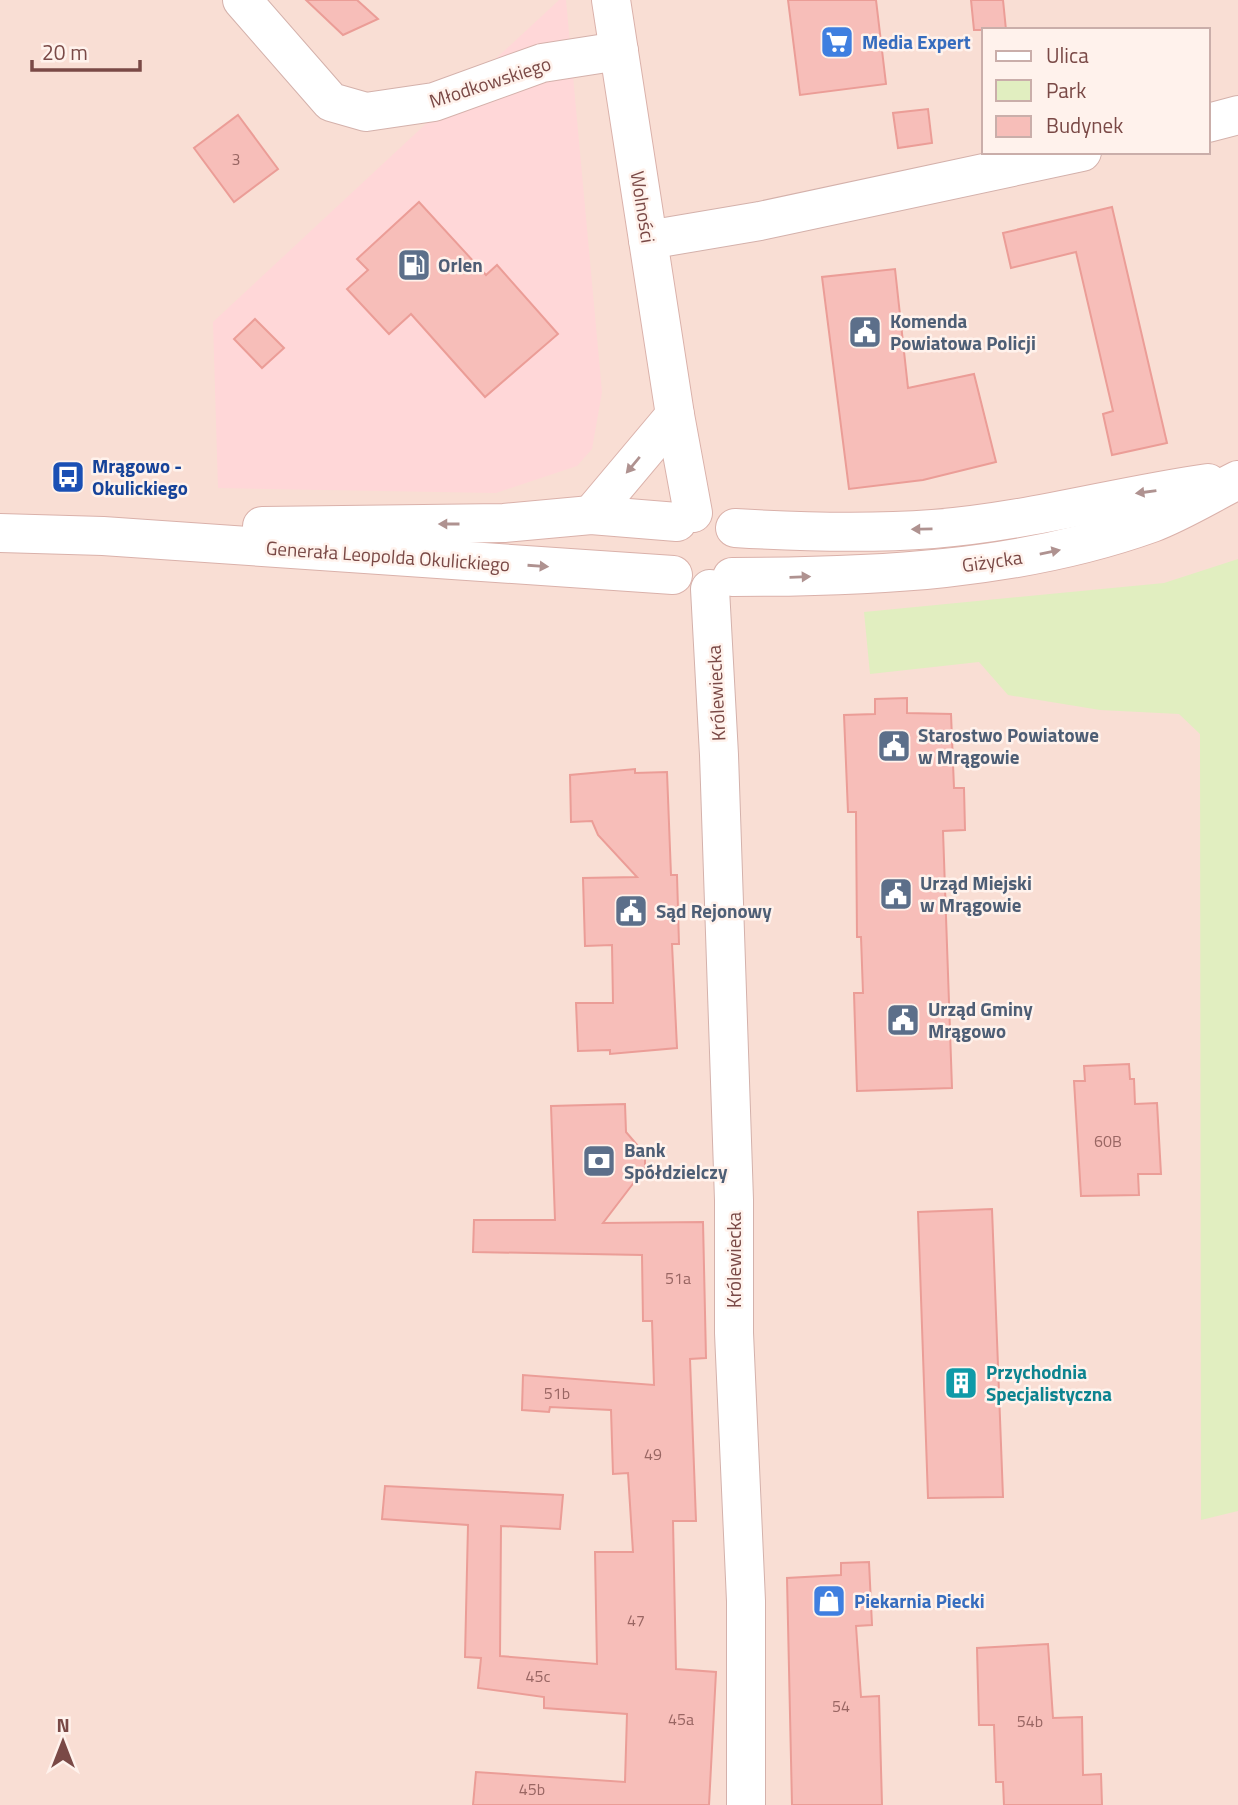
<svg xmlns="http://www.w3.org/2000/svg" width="1238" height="1805" font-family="'Titillium Web',sans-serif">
<rect width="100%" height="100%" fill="#feece4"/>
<path fill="#f9ded4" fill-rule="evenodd" d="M0,0H1238V1805H0ZM984,30H1208V152H984Z"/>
<polygon fill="#ffd7d8" points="559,0 566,0 602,392 592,449 577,466 496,493 218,488 213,322"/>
<polygon fill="#e1eec0" points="1238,559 1238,1511 1201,1520 1200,734 1179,714 1100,710 1008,695 979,662 870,674 864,612 1164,583"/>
<g fill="#f7beb9" stroke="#eb9d97" stroke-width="2">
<polygon points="306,0 357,0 378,19 343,35"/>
<polygon points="788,0 876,0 886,84 800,95"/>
<polygon points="971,0 1003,0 1006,30 974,30"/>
<polygon points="928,109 932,143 898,148 893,113"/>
<polygon points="238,115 278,169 234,202 194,148"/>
<polygon points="419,202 486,275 497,265 558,334 485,397 411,314 389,334 347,289 368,270 357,259"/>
<polygon points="1112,207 1167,443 1112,455 1103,414 1113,411 1076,252 1011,268 1003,233"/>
<polygon points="895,269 908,388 974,374 996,462 923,480 849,489 822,277"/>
<polygon points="255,319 284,348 262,368 234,339"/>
<polygon points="907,698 907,713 951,714 954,788 964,788 965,830 943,831 952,1088 857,1091 854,993 863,993 861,937 857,937 856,812 848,812 844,715 875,714 875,699"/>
<polygon points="635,769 635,773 667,772 671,875 677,875 679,944 672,944 677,1048 610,1054 610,1050 578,1051 576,1003 613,1003 612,945 585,946 583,878 637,877 598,835 592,821 571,822 570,775"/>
<polygon points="1129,1064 1130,1079 1134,1079 1135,1104 1157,1103 1161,1174 1138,1174 1139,1195 1081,1196 1074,1081 1085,1081 1084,1066"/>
<polygon points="625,1104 626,1132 645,1154 645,1168 603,1223 703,1222 706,1358 690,1359 696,1521 673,1521 676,1669 716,1672 709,1805 473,1805 476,1772 625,1782 627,1714 544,1708 544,1697 478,1688 481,1658 465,1657 468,1525 382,1519 385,1486 563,1495 560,1529 501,1526 500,1656 597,1664 595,1552 633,1552 628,1473 613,1474 611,1410 550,1407 549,1412 522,1410 523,1375 654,1385 652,1321 643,1321 642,1255 473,1252 474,1220 555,1220 551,1106"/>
<polygon points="992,1209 1003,1497 928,1498 918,1212"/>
<polygon points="869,1562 872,1625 856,1626 861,1697 879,1696 882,1805 792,1805 787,1578 841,1575 841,1563"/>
<polygon points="1048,1644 1053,1718 1082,1717 1083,1775 1101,1774 1102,1805 1004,1805 1003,1782 996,1782 994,1725 979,1725 977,1648"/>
</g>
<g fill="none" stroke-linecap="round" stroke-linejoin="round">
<defs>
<g id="street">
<polyline points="242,0 331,102 366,112 434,102 542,63 619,51"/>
<polyline points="1208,123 1238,115"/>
<polyline points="648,240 760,221 1082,152"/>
<polyline points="710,589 719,755 734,1200 734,1333 746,1601 746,1805"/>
</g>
<g id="secondary">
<polyline points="611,0 675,415 693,513"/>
<polyline points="591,515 675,415"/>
<polyline points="262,526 504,523 591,515 677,522"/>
<path d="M735,528C801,532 868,534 933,529C1026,522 1116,496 1208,483"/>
<polyline points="0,533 103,536 673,575"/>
<path d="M732,577C873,577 1018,571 1152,523C1181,512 1210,494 1238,480"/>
</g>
</defs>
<use href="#street" stroke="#d4b1ab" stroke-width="40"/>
<use href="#secondary" stroke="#dab1aa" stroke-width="40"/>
<use href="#street" stroke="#fff" stroke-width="38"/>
<use href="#secondary" stroke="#fff" stroke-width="38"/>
</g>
<defs><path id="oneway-solid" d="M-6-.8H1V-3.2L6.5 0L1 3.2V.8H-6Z" transform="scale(1.75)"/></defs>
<g fill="#af9290">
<use href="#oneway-solid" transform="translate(633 465) rotate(130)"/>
<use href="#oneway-solid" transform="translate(1146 492) rotate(172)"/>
<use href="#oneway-solid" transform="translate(449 524) rotate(180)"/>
<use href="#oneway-solid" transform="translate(922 529) rotate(179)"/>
<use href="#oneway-solid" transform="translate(1050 552) rotate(-12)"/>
<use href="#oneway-solid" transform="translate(538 566) rotate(4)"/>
<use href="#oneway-solid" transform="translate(800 577) rotate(-2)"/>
</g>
<defs>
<symbol id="supermarket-square" viewBox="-11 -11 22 22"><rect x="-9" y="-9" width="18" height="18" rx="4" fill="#3f7fe0" stroke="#fff2ec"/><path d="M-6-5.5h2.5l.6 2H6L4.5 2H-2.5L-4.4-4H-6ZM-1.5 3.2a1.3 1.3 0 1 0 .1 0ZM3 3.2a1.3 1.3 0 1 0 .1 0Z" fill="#fff"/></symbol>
<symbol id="fuel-square" viewBox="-11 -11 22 22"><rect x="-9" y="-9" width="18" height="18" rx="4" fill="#5c6f8a" stroke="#fff2ec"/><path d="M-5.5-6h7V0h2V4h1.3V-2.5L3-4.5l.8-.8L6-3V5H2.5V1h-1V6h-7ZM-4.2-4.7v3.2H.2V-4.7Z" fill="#fff"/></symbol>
<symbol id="civic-square" viewBox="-11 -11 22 22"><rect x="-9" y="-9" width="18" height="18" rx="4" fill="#5c6f8a" stroke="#fff2ec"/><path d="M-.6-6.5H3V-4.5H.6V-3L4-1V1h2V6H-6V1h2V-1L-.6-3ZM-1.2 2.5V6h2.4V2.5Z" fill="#fff"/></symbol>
<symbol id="bus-square" viewBox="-11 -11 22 22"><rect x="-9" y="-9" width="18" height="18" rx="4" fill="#1a4fb4" stroke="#fff2ec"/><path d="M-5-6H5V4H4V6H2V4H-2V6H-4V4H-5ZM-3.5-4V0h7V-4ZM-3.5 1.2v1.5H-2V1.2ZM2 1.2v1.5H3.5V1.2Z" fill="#fff"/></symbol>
<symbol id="bank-square" viewBox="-11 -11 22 22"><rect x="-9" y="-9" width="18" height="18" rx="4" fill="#5c6f8a" stroke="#fff2ec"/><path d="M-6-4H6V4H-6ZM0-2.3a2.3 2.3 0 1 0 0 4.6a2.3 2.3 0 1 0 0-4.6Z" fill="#fff"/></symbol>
<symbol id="building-square" viewBox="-11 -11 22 22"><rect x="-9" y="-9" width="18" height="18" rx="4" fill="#0f9aa8" stroke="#fff2ec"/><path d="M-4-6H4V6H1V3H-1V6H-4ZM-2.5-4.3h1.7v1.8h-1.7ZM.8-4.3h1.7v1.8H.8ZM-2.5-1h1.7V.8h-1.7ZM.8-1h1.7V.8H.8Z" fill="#fff"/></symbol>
<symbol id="shop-square" viewBox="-11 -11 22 22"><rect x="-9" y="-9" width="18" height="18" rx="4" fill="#3f7fe0" stroke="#fff2ec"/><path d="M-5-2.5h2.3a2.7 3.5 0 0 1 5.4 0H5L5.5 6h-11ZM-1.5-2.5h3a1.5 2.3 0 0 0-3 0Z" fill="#fff"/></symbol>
</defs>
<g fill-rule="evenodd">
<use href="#supermarket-square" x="818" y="23" width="38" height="38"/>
<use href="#fuel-square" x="395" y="246" width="38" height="38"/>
<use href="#civic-square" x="846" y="313" width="38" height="38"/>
<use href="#bus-square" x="49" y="458" width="38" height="38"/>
<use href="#civic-square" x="875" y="727" width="38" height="38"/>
<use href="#civic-square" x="877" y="875" width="38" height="38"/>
<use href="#civic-square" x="612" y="892" width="38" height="38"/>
<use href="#civic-square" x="884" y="1001" width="38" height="38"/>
<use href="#bank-square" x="580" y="1142" width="38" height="38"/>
<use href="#building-square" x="942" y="1364" width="38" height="38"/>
<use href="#shop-square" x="810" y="1582" width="38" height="38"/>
</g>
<g text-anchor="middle" stroke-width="5" stroke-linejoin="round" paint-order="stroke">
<g font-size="16" fill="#996663">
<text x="236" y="165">3</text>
<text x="1108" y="1147">60B</text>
<text x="678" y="1284">51a</text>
<text x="557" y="1399">51b</text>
<text x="653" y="1460">49</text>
<text x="636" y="1626">47</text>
<text x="538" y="1682">45c</text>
<text x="841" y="1712">54</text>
<text x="681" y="1725">45a</text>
<text x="1030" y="1727">54b</text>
<text x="532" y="1795">45b</text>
</g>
<g font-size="19" font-weight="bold" fill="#366cbe" stroke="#fff2ec" text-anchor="start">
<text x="862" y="49">Media Expert</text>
<text x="854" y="1608">Piekarnia Piecki</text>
</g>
<g font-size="19" fill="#7a4946" stroke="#fff2ec">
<text transform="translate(490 82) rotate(-18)" y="7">Młodkowskiego</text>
<text transform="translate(643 207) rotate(81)" y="7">Wolności</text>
<text transform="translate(388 556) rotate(4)" y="7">Generała Leopolda Okulickiego</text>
<text transform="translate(992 561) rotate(-8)" y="7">Giżycka</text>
<text transform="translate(716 693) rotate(-93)" y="7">Królewiecka</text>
<text transform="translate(734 1260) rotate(-90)" y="7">Królewiecka</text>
</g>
<g font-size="19" font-weight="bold" fill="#4e5e75" stroke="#fff2ec" text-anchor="start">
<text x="438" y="272">Orlen</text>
<text x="890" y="328">Komenda<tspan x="890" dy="22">Powiatowa Policji</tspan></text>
<text x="918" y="742">Starostwo Powiatowe<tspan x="918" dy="22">w Mrągowie</tspan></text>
<text x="920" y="890">Urząd Miejski<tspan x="920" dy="22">w Mrągowie</tspan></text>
<text x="656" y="918">Sąd Rejonowy</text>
<text x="928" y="1016">Urząd Gminy<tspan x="928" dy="22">Mrągowo</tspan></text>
<text x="624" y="1157">Bank<tspan x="624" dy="22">Spółdzielczy</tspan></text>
</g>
<g font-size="19" font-weight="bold" fill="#164399" stroke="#fff2ec" text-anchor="start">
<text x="92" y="473">Mrągowo -<tspan x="92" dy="22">Okulickiego</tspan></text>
</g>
<g font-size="19" font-weight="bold" fill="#0d838f" stroke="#fff2ec" text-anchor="start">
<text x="986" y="1379">Przychodnia<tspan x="986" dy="22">Specjalistyczna</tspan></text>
</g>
</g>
<rect x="982" y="28" width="228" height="126" fill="#fff2ec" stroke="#caaeaa" stroke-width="2"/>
<rect x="996" y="51" width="35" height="10" fill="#ffffff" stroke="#caaeaa" stroke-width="2"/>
<text x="1046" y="63" font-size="21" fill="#7a4946">Ulica</text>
<rect x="996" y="80" width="35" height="21" fill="#e1eec0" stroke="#caaeaa" stroke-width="2"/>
<text x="1046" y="98" font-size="21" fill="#7a4946">Park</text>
<rect x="996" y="116" width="35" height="21" fill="#f7beb9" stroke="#caaeaa" stroke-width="2"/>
<text x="1046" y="133" font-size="21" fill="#7a4946">Budynek</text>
<g transform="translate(63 1742)" stroke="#fff2ec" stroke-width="5" paint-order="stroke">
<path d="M0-5L12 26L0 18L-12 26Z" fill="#7a4946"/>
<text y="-10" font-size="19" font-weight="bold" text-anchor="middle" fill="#7a4946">N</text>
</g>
<path d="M32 60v10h108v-10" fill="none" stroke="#7a4946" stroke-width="3.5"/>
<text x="42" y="60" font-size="21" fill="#7a4946" stroke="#fff2ec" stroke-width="5" paint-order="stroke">20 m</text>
</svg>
